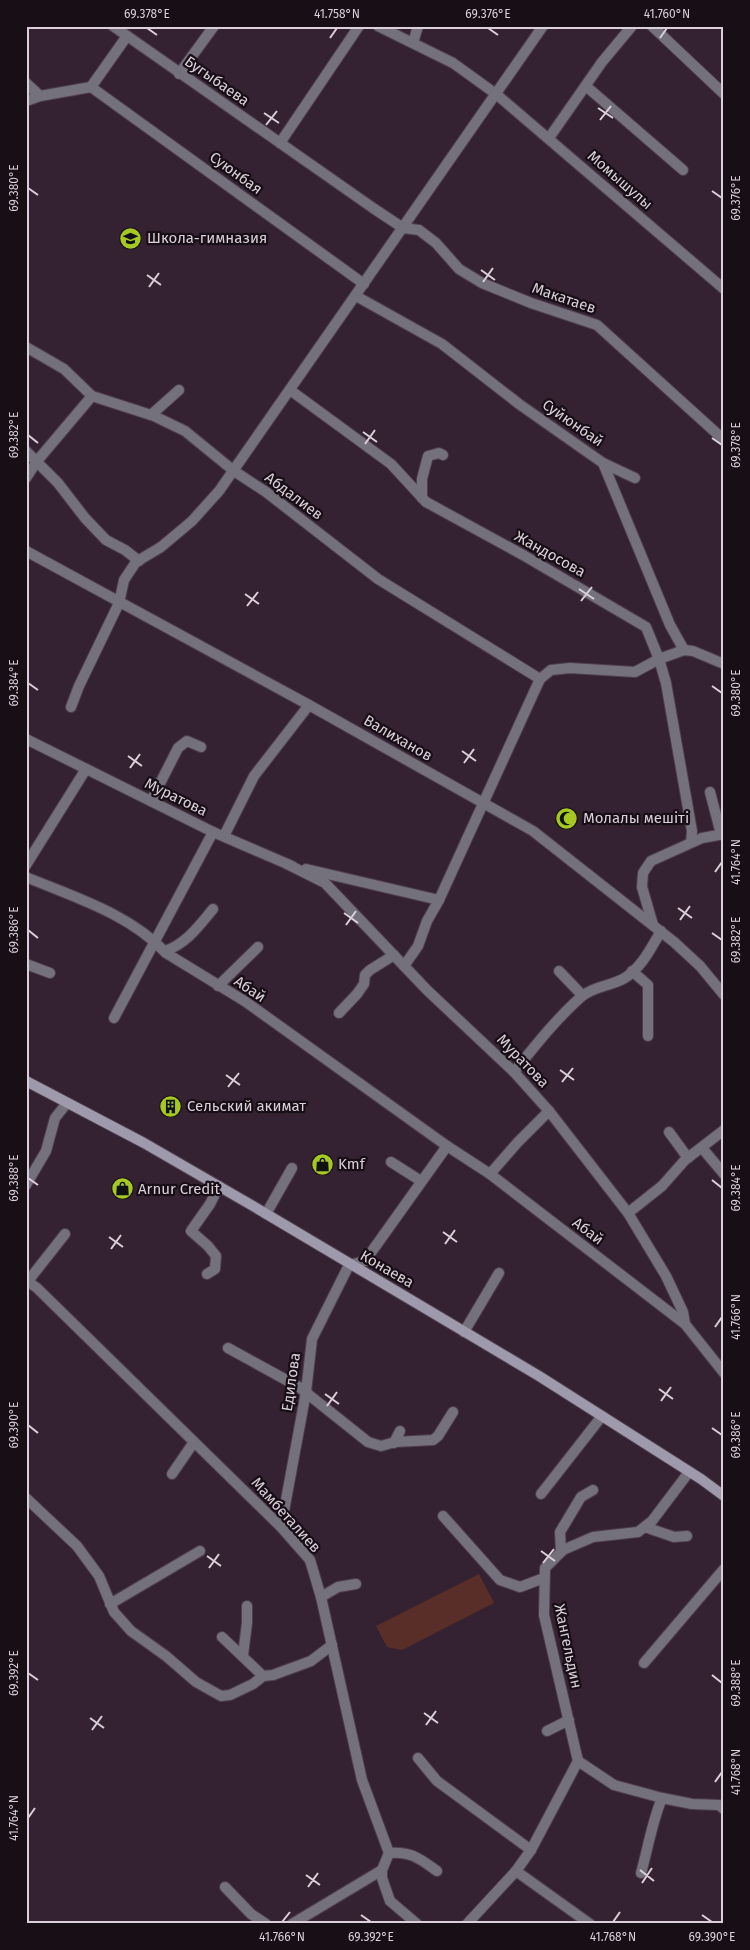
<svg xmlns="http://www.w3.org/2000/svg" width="750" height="1950" font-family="'Fira Sans',sans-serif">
<rect width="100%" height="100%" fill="#342233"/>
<polygon fill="#592e28" points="479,1574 494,1603 402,1650 387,1647 376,1626"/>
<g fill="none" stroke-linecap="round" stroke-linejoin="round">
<defs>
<g id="minor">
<polyline points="113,26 373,208 403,228 419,230 436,243 459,269 482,283 531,303 597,325 724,440"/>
<polyline points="378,26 453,63 496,94 724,289"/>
<polyline points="652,26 724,94"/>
<polyline points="413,43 418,26"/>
<polyline points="179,74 214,26"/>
<polyline points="26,83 40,96"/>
<polyline points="91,87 364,284"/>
<polyline points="587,87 683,170"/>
<polyline points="26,101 40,96 91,87 127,36"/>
<polyline points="549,138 602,62 632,26"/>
<polyline points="280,143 359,26"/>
<polyline points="356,296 442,344 519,404 603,463 670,625 684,650"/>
<polyline points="26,347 64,369 92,396 154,416 185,431 234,471 266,492 378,579 540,679"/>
<polyline points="290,390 391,464 426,502 523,555 646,627 659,659 666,683 692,831 691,842"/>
<polyline points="151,415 179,390"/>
<polyline points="26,451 58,483 85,518 106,540 125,550 139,561"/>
<polyline points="603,463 635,478"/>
<polyline points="26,478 37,461 92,396"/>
<polyline points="422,498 422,479 428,456 439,453 443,455"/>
<polyline points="26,551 309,705 533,831 674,942 700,966 724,995"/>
<polyline points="71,707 79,686 119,603 124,580 136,562 161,547 192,521 219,491 543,26"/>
<polyline points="26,739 213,832 292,866"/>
<polyline points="710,792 721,834"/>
<polyline points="151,801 178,748 187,741 201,747"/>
<polyline points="224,836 254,776 309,705"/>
<polyline points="287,864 325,883 427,990 514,1072 549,1111 628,1213 666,1276 683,1312 685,1324"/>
<polyline points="26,865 86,769"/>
<polyline points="306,869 439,900"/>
<path d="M26,877C74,897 130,914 166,953L246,1002L447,1146L490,1174L685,1324L724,1373"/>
<polyline points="653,925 642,887 643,873 651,861 702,838 724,834"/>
<path d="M165,951C186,944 199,926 213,909"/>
<polyline points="26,964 50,973"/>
<polyline points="404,966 418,946 427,921 439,900 540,679 551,670 570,668 635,672 659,659 684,650 693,651 724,664"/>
<polyline points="559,971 582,995"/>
<polyline points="632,971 648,985 648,1036"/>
<polyline points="218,986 258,947"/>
<polyline points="339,1013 357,994 364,984 365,975 370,970 394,955"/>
<polyline points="114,1018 213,832"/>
<path d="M514,1072C535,1046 556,1019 581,997C592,987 610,986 623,979C641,969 651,948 661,931"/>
<polyline points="669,1132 688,1158"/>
<polyline points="702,1148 724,1174"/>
<polyline points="391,1162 421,1181"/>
<polyline points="490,1174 518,1142 549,1111"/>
<polyline points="26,1185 46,1151 55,1118 67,1103"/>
<polyline points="628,1213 662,1186 685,1160 724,1130"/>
<polyline points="266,1214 292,1168"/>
<polyline points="207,1274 215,1269 216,1256 208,1246 191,1231 210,1204 219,1186"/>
<polyline points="26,1280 37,1288 281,1527 310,1560 321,1597 362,1780 389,1853 382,1870 382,1878 390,1901 417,1924"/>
<polyline points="28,1281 65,1234"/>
<polyline points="464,1332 499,1273"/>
<polyline points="228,1348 299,1387 368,1442 381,1446 395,1442 433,1440 438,1436 453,1412"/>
<polyline points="394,1443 400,1431"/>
<polyline points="172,1474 194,1442"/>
<polyline points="541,1494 602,1416"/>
<polyline points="26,1498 77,1546 99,1576 114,1612 131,1631 166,1656 196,1682 221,1696 230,1695 253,1684 263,1676 273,1675 311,1661 332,1645"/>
<polyline points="443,1516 500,1580 520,1587 544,1578"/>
<polyline points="281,1527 306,1392 312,1339 349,1265 365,1261 447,1146"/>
<polyline points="645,1527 674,1537 687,1536"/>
<polyline points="561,1552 560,1532 581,1497 593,1490"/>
<polyline points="321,1597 338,1587 356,1584"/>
<polyline points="110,1604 200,1551"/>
<polyline points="222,1637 263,1676"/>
<polyline points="243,1655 247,1623 247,1606"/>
<polyline points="644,1663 724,1569"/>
<polyline points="547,1731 569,1720"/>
<polyline points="418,1758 437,1781 531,1850"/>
<polyline points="578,1761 614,1785 662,1798 692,1804 719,1805 724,1809"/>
<path d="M389,1853C411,1851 420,1859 437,1871"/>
<polyline points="516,1871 590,1924"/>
<path d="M641,1873C648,1848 652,1822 662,1798"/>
<polyline points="225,1887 251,1914 266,1924"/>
<polyline points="292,1924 382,1870"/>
<polyline points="467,1924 516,1871 531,1850 578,1761 544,1615 545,1568 563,1550 593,1537 638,1532 652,1521 689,1472"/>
</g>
<polyline id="secondary" points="26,1081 144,1143 253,1206 539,1376 701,1479 724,1496"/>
</defs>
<use href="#minor" stroke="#4f3e4e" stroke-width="12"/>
<use href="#secondary" stroke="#4f3e4e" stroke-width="12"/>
<use href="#minor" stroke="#74717d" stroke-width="10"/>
<use href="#secondary" stroke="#9e9aac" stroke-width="10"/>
</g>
<path fill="none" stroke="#dbcfda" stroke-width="2" d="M147,28L157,35M488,28L498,35M330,38L337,28M660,38L667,28M598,108L613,118M264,113L279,123M600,120L611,106M266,125L277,111M28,188L38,195M712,191L722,198M481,270L495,280M147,275L161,285M483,282L493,268M149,287L159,273M363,432L377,442M28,435L38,443M712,438L722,445M365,444L375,430M579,589L594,599M245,594L259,604M581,601L592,587M247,606L258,592M28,683L38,690M712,686L722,693M462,751L476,761M128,756L142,766M464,763L474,749M130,768L140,754M715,872L722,862M678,908L692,918M344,913L358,923M680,920L690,906M346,925L356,911M28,930L38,938M712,933L722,940M560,1070L574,1080M226,1075L240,1085M562,1082L573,1068M228,1087L239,1073M28,1178L38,1185M712,1180L722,1188M443,1232L457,1242M109,1237L123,1247M445,1244L455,1230M111,1249L121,1235M715,1327L722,1317M659,1389L673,1399M325,1394L339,1404M661,1401L671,1387M327,1406L337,1392M28,1425L38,1433M712,1428L722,1435M541,1551L555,1561M207,1556L221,1566M543,1563L554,1549M209,1568L219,1554M28,1673L38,1680M712,1675L722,1683M424,1713L438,1723M90,1718L104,1728M426,1725L436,1711M92,1730L102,1716M715,1782L722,1772M28,1818L35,1808M640,1870L654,1881M306,1875L320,1885M642,1883L652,1868M308,1887L318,1873M361,1915L371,1922M702,1915L712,1922M282,1922L290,1912M613,1922L620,1912"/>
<defs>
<symbol id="school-disc" viewBox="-11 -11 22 22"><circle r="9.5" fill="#a5c823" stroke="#170e16"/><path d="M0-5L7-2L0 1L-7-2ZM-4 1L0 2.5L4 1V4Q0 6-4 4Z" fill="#111"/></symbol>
<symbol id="mosque-disc" viewBox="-11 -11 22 22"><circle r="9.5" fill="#a5c823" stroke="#170e16"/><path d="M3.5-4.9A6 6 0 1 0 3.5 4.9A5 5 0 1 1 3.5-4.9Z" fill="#111"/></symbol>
<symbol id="building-disc" viewBox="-11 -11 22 22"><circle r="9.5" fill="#a5c823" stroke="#170e16"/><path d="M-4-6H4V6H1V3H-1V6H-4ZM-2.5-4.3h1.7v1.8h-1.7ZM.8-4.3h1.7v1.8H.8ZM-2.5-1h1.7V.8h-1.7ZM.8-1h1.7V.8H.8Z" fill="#111"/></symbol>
<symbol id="shop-disc" viewBox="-11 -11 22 22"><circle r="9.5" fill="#a5c823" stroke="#170e16"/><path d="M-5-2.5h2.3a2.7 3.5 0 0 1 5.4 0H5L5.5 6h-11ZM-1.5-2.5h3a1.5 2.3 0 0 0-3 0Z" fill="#111"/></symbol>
</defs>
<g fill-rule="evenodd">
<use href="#school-disc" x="118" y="226" width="25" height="25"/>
<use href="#mosque-disc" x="554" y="806" width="25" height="25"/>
<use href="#building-disc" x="158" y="1094" width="25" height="25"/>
<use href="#shop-disc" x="310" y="1152" width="25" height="25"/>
<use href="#shop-disc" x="110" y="1176" width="25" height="25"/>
</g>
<g text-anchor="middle" stroke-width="4.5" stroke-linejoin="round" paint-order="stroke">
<g font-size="15" fill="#dbcfda" stroke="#170e16">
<text transform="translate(217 81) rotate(35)" y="5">Бугыбаева</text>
<text transform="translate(236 173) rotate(36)" y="5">Суюнбая</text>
<text transform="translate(620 180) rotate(41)" y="5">Момышулы</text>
<text transform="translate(564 298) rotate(19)" y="5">Макатаев</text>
<text transform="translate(573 423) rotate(35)" y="5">Суйюнбай</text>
<text transform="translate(294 496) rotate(37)" y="5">Абдалиев</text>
<text transform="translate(550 554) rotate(29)" y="5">Жандосова</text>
<text transform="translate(398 738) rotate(30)" y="5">Валиханов</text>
<text transform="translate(176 797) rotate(26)" y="5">Муратова</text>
<text transform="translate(250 989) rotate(33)" y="5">Абай</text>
<text transform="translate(523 1061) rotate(46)" y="5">Муратова</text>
<text transform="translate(588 1231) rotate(37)" y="5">Абай</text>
<text transform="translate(387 1269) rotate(30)" y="5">Конаева</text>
<text transform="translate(291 1382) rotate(-82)" y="5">Едилова</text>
<text transform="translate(286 1515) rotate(48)" y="5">Мамбеталиев</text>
<text transform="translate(568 1646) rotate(78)" y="5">Жангельдин</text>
</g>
<g font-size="15" fill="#dbcfda" stroke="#170e16" text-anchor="start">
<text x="147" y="243">Школа-гимназия</text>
<text x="583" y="823">Молалы мешіті</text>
<text x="187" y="1111">Сельский акимат</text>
<text x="338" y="1169">Kmf</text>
<text x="138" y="1194">Arnur Credit</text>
</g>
</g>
<rect width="750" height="1950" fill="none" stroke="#170e16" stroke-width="55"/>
<rect x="28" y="28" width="694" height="1894" fill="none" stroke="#dbcfda" stroke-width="2"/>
<g font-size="12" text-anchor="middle" fill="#dbcfda">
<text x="147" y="18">69.378°E</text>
<text x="337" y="18">41.758°N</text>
<text x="488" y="18">69.376°E</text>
<text x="667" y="18">41.760°N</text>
<text transform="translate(14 188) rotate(-90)" y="4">69.380°E</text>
<text transform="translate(736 198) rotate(-90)" y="4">69.376°E</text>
<text transform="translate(14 435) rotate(-90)" y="4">69.382°E</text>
<text transform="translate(736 445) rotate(-90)" y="4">69.378°E</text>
<text transform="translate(14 683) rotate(-90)" y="4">69.384°E</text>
<text transform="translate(736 693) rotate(-90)" y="4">69.380°E</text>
<text transform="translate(736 862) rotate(-90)" y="4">41.764°N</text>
<text transform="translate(14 930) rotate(-90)" y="4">69.386°E</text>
<text transform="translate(736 940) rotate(-90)" y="4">69.382°E</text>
<text transform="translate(14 1178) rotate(-90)" y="4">69.388°E</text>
<text transform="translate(736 1188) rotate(-90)" y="4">69.384°E</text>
<text transform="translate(736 1317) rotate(-90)" y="4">41.766°N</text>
<text transform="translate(14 1425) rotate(-90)" y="4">69.390°E</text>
<text transform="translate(736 1435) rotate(-90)" y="4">69.386°E</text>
<text transform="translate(14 1673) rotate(-90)" y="4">69.392°E</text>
<text transform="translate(736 1683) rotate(-90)" y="4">69.388°E</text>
<text transform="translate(736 1772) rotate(-90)" y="4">41.768°N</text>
<text transform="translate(14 1818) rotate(-90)" y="4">41.764°N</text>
<text x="282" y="1941">41.766°N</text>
<text x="371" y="1941">69.392°E</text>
<text x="613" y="1941">41.768°N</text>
<text x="712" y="1941">69.390°E</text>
</g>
</svg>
